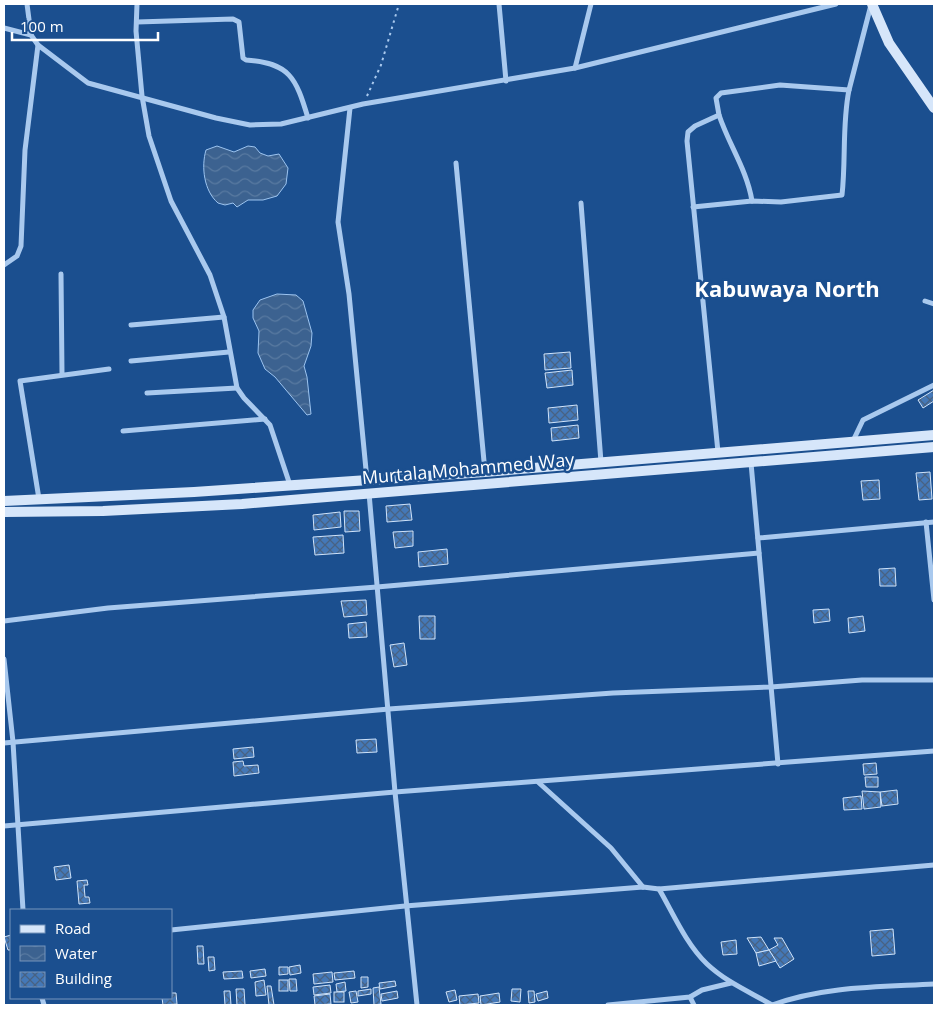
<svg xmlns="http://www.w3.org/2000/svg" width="938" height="1009" font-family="'Open Sans',sans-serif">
<defs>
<pattern id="water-waves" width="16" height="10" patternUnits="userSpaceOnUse" patternTransform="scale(1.25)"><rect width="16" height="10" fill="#3c6290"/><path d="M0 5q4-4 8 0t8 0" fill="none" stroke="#597aa1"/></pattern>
<pattern id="building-cross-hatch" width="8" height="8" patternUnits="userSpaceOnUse" patternTransform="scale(1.25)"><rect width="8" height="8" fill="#4478b7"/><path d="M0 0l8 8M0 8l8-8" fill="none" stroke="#486282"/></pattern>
</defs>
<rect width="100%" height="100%" fill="#1b4f8f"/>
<g fill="url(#water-waves)" stroke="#9cc4f0">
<path d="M217,146L234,152L248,146L255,147L260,153L268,156L279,154L288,168L286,184L277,196L263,200H248L237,207L233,203L225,205L218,203C204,191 201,167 206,150Z"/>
<polygon points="277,294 296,295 303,301 312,333 311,346 304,366 307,377 311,414 307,415 275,377 265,369 258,353 259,331 253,318 253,310 260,300"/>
</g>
<g fill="url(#building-cross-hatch)" stroke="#cfe3fa">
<polygon points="570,352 571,368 545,370 544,354"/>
<polygon points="572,370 573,385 547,388 545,373"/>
<polygon points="934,390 934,401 923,408 918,400"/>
<polygon points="577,405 578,420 549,423 548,408"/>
<polygon points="578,425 579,438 552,441 551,428"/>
<polygon points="930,472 932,499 919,500 916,473"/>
<polygon points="879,480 880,499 863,500 861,481"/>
<polygon points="410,504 412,520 387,522 386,506"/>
<polygon points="344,511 359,511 360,531 345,532"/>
<polygon points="340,512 341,527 314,530 313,515"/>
<polygon points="413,531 413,546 395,548 393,532"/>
<polygon points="343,535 344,553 315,555 313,537"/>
<polygon points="447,549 448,564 419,567 418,552"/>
<polygon points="895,568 896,586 880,586 879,569"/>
<polygon points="366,600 367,615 344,617 341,601"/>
<polygon points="829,609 830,621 814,623 813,610"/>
<polygon points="419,616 435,616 435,639 420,639"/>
<polygon points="863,616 865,631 849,633 848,618"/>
<polygon points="366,622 367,637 349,638 348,624"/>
<polygon points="404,643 407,665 394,667 390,645"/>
<polygon points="376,739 377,752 357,753 356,740"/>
<polygon points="253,747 254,757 234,759 233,749"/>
<polygon points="243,761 244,766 258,765 259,773 234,776 233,762"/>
<polygon points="876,763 877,774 864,775 863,764"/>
<polygon points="865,777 878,777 878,787 866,787"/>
<polygon points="897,790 898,804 882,806 880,792"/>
<polygon points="862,791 880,792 881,807 864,809"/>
<polygon points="861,796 862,809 844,810 843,798"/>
<polygon points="69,865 71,878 56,880 54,867"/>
<polygon points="87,880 88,885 84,885 85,897 89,897 90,903 79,904 77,881"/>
<polygon points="893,929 895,954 872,956 870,931"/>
<polygon points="11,935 11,950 8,950 4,937"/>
<polygon points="761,937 769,950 756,953 747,938"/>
<polygon points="774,938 782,938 794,959 780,968 769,950 778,945"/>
<polygon points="736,940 737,954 723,955 721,942"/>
<polygon points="197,946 203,946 204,964 198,964"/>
<polygon points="769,950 776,961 759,966 756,953"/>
<polygon points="208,957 214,957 215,970 209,971"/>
<polygon points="300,965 301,973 290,975 289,967"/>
<polygon points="279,967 288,967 288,974 279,975"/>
<polygon points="265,969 266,976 251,978 250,971"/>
<polygon points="242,971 243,978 224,979 223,972"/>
<polygon points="354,971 355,978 335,980 334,973"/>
<polygon points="332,972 333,982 314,984 313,974"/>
<polygon points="361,977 368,977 368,987 361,988"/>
<polygon points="289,979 296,979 297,991 290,991"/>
<polygon points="264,980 266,995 256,996 255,982"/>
<rect x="279" y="980" width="9" height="11"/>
<polygon points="395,981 396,986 380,989 379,983"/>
<polygon points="345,982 346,991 337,992 336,984"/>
<polygon points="330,985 331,993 314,995 313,987"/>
<polygon points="267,986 271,986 274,1005 269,1005"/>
<polygon points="379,987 381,1004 374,1005 373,988"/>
<polygon points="236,989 244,989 245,1005 237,1005"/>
<polygon points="371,989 371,994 358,996 358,991"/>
<polygon points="512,989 521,989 520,1002 511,1001"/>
<polygon points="455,990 457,1000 449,1002 446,992"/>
<polygon points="224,991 230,991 231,1005 225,1005"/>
<polygon points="356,991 358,1002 351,1003 349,992"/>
<polygon points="397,991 398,998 382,1001 381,994"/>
<polygon points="528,991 534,991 535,1002 529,1003"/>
<polygon points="547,991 548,998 538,1001 536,994"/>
<rect x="334" y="992" width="10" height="10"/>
<polygon points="171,993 176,993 177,1004 163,1005 162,998 171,998"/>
<polygon points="499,993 500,1002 481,1005 480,996"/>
<polygon points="330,994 331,1004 315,1005 314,996"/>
<polygon points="478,994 479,1003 460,1005 459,996"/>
</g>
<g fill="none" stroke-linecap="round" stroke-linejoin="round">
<polyline stroke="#a9c9ee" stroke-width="2" stroke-dasharray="2.5 4" stroke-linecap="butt" points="367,96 381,65 399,4"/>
<g stroke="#a9c9ee" stroke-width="5">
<polyline points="27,4 31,35"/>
<polyline points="137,4 136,31 142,96 149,136 171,201 210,275 224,317 237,388 244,398 270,425 290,485"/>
<polyline points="499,4 506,81"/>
<path d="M137,22L233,19L239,22L243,58L246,60C290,63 296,78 308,118"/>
<polyline points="4,28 31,35 38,45 88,83 216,118 250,125 281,124 363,104 575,68 836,4"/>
<polyline points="575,68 591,4"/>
<polyline points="350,108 338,222 349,294 367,480"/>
<path d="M719,115C729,145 747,170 752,201"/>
<polyline points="456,163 485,472"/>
<polyline points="581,203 601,462"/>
<path d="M693,207L752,201L781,202L842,195C846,160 842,124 849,90"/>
<polyline points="4,265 17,256 21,246 25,150 38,45"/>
<polyline points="61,274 62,374"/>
<polyline points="925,301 934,304"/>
<polyline points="131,325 224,317"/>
<polyline points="131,361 229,352"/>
<polyline points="147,393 237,388"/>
<polyline points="123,431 265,419"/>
<polyline points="852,443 863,420 934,385"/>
<polyline points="718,452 687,141 688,132 695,126 719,115 716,98 721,93 780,85 849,90 871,5"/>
<polyline points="751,463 778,764"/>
<polyline points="369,493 395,792 417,1005"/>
<polyline points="39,499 20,381 109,369"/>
<polyline points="926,522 934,600"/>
<polyline points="758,538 934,522"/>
<polyline points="4,621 108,608 377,587 759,553"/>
<polyline points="4,659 13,742 23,910"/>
<polyline points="4,743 389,709 613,693 771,687 862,680 934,680"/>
<polyline points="538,782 611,848 643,887"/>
<polyline points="4,826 395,792 934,751"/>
<path d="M659,889C673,913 686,944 707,964C726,982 750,992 772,1005"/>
<polyline points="171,930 405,906 643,887 659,889 934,865"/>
<polyline points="690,997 694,1005"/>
<polyline points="42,998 44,1005"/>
<polyline points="608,1005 690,997 702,990 731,983"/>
<path d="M772,1005C824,986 879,987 934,984"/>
</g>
<g stroke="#d6e6fa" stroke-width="10">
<polyline points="872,4 889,43 934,108"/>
<polyline points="4,501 194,492 485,472 934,435"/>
<polyline points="4,512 103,511 242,504 934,447"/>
</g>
</g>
<g text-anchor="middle" stroke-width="5" stroke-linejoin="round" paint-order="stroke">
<g font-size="18" fill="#fff" stroke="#1b4f8f">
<text transform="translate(468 469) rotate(-5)" y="6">Murtala Mohammed Way</text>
</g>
<g font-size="22" font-weight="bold" fill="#fff" stroke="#1b4f8f">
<text x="787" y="297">Kabuwaya North</text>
</g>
</g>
<rect width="938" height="1009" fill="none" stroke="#ffffff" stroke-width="10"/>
<rect x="10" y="909" width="162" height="90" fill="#1b4f8f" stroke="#7695bc"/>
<rect x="20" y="925" width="25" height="8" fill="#d6e6fa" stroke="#7695bc"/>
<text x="55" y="934" font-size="15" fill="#ffffff">Road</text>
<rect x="20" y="946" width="25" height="15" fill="url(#water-waves)" stroke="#7695bc"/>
<text x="55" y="959" font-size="15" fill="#ffffff">Water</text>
<rect x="20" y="972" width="25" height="15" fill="url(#building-cross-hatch)" stroke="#7695bc"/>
<text x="55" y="984" font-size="15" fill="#ffffff">Building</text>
<path d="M12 32v8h146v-8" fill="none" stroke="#ffffff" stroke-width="2.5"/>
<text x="20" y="32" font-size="15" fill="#ffffff" stroke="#1b4f8f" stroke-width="4" paint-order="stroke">100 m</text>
</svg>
